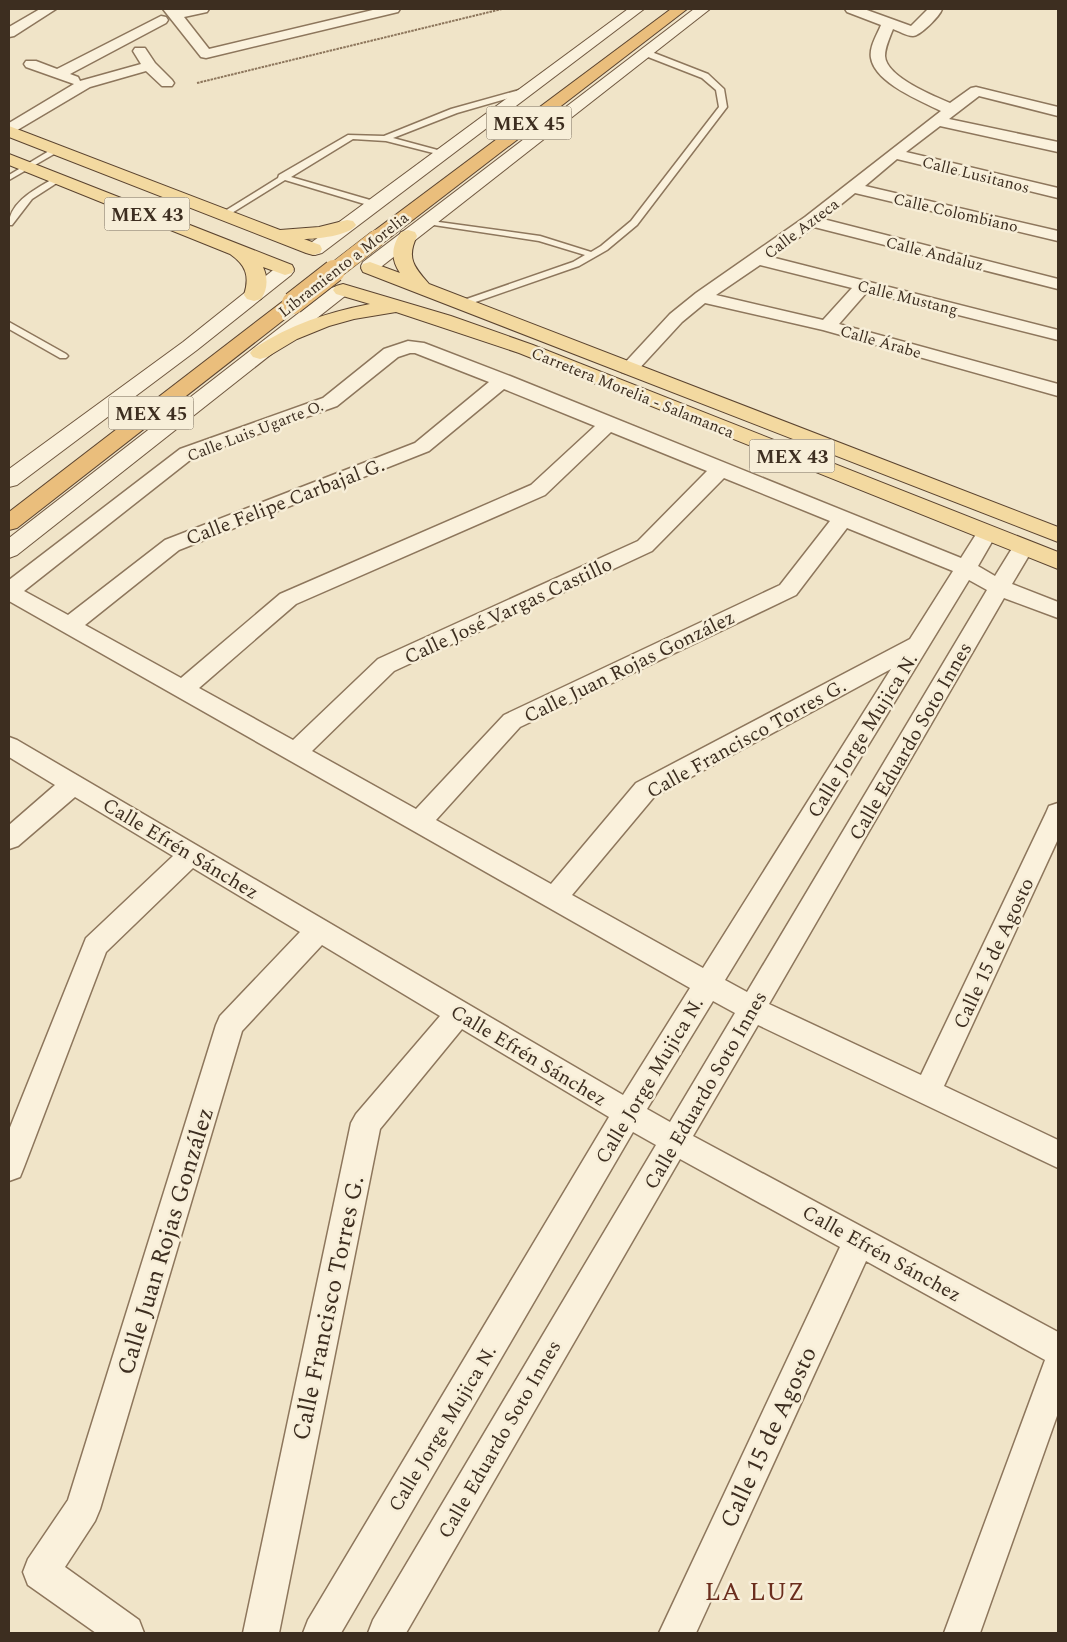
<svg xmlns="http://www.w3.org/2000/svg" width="1067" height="1642" font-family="Spectral,serif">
<rect width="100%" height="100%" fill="#f0e4c8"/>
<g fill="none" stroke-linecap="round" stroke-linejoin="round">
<defs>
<g id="service">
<polygon points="643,51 649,51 708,74 724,89 727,107 637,225 607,250 579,266 464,306 458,306 458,302 573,262 585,255 539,241 427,224 423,222 424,220 540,236 591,252 601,246 631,221 719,107 716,90 702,78 643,55"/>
<polygon points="530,87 534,89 533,91 457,113 393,138 445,152 445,156 386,141 353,139 291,177 377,202 377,206 371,206 285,180 227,216 220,214 278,178 279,175 348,135 384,136 451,109"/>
<polygon points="54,148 61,150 9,180 9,175"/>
<path d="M56,177L63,179L32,199L12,225H9C9,201 38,188 56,177Z"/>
<polygon points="9,322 66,354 68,356 66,358 60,358 9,329"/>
</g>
<g id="minor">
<polygon points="40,9 56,9 14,36 9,37 9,27"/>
<polygon points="163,9 209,9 207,12 184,17 209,49 377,9 400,9 398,12 206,58 201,57"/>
<path d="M845,9H864L911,26L928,9H942C940,16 920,36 913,36C906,36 899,31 893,29C890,37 885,47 885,56C886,77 934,96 950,103L971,88L976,87L1058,107V116L979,96L949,119L1058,142V152L940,126L906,152L1058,188V198L897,159L865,186L1058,231V241L855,193L823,219L1058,279V289L814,227L771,257L1058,330V340L867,292L839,324L1058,384V396L823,330L705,303L682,322L636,372L629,374L622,372L620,368L670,314L696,293L805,217L941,111C921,101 875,83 871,58C869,47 877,35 881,25L847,12ZM760,265L852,288L823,320L716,295Z"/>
<polygon points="161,16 166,17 168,20 166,23 70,74 78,77 80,81 141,64 133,51 135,48 145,48 155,63 172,80 174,83 172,86 162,86 146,71 90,87 14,132 9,134 9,123 74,84 26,67 24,64 26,61 36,61 57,69"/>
<path d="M408,341L424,343L510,376L961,558L980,528L987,526L994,528L997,533L978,566L995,576L1016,542L1023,540L1030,542L1034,547L1012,584L1058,602V618L1004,598L769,1004L921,1075L1046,813L1049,806L1058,803V839L944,1086L1058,1140V1168L758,1025L693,1136L1058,1332V1413L980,1633H944L1045,1360L866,1261L696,1633H659L840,1247L680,1159L406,1633H368L373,1620L656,1145L633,1132L341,1633H303L308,1620L609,1117L462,1029L380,1129L279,1633H243L351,1123L356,1114L440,1016L322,945L242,1031L100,1509L95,1521L65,1567L139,1620L144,1633H96L28,1585L23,1572L28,1559L68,1500L216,1025L220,1016L300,932L193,868L106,952L24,1167L20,1177L9,1181V1130L86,938L173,856L75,797L18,846L9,849V825L55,785L9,757V737L17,740L623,1095L690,988L9,601V580L180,449L323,398L384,349ZM410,353H415L489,382L415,443L165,540L68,615L24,591L194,457L337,406L398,357ZM504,389L595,426L531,485L280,594L181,678L85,625L179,550L429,451ZM611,432L707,471L638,541L378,659L293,740L199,688L296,604L545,495ZM724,478L830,521L780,585L504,715L416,809L312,751L394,671L652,551ZM847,528L953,571L910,639L636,783L551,884L436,820L520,727L796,595ZM969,580L987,590L747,992L725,980ZM891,669L703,968L572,895L654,797ZM713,1001L735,1013L670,1122L647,1109Z"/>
</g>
<g id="secondary">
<polygon points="628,9 644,9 322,253 315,255 308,253 306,249 308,245"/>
<polygon points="694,9 710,9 377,270 370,272 363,270 361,266 363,262"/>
<polygon points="284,265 291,267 294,271 291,275 197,350 17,485 9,487 9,469 183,342 277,267"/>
<polygon points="338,286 345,288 348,292 345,296 17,555 9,558 9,538 331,288"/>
</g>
<g id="primary">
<path d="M9,126L280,230L319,227L347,220L353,221L356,225C349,236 316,239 304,239L320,245L322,249L320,253L313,255L306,253L9,137Z"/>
<path d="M9,154L292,265L294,269L292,273L285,275L263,267C268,278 268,289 261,299L254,301L247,299L244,295C250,276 246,265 230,254L9,165Z"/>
<path d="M408,230L415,232L417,236C406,258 414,267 429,284L1058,527V542L363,272L361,268L363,264L370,262L400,273C390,258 392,246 401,232Z"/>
<path d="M343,284L451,316L533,345L1058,552V569L519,353L396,312L354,319L329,326L297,339L267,357L260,359L253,357L250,353L253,349C289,325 328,312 370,304L336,294L333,290L336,286Z"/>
</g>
<g id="trunk">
<polygon points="671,9 687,9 384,242 377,244 370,242 368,238 370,234"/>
<polygon points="293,297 300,299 303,303 300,307 17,528 9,530 9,512 286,299"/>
</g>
</defs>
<use href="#service" stroke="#8d765c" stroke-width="3"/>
<use href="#minor" stroke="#8d765c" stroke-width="3"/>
<use href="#secondary" stroke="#6f573f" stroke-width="2"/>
<use href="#primary" stroke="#5b4430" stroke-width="2"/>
<use href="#trunk" stroke="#5b4430" stroke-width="2"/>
<polyline stroke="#8d765c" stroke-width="2" stroke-dasharray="2.5 1" stroke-linecap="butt" points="197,83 502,9"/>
<use href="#service" fill="#faf1dc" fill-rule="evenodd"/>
<use href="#minor" fill="#faf1dc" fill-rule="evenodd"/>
<use href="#secondary" fill="#faf1dc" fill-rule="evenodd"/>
<use href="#primary" fill="#f3d9a0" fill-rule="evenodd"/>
<use href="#trunk" fill="#eabe7c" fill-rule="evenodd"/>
<defs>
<polyline id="trunk-bridge-far1" points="332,273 377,238"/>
<polyline id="trunk-bridge" points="293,303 334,271"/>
</defs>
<use href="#trunk-bridge-far1" stroke="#5b4430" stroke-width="18" stroke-linecap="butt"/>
<use href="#trunk-bridge" stroke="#5b4430" stroke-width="24" stroke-linecap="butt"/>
<use href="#trunk-bridge-far1" stroke="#eabe7c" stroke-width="17"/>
<use href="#trunk-bridge" stroke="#eabe7c" stroke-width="22"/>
</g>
<g text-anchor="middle" stroke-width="5" stroke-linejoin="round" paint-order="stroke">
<g font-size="16" fill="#3d2e20" stroke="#f7eed8">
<text transform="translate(976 174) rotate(14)" y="6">Calle Lusitanos</text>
<text transform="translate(956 212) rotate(13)" y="6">Calle Colombiano</text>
<text transform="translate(801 228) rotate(-37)" y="6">Calle Azteca</text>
<text transform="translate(935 253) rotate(14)" y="6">Calle Andaluz</text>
<text transform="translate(343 264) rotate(-38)" y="6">Libramiento a Morelia</text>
<text transform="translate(908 297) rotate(14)" y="6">Calle Mustang</text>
<text transform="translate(881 341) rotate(16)" y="6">Calle Árabe</text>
<text transform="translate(633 392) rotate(22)" y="6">Carretera Morelia - Salamanca</text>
<text transform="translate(255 430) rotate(-21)" y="6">Calle Luis Ugarte O.</text>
</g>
<g fill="#f7eed8" stroke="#756857" stroke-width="1">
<rect x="486.5" y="106.5" width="85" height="33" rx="4"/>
<rect x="104.5" y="197.5" width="85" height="33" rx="4"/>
<rect x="108.5" y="396.5" width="85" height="33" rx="4"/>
<rect x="749.5" y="439.5" width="85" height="33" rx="4"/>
</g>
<g font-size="19" font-weight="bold" fill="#3d2e20">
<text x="529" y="130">MEX 45</text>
<text x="147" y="221">MEX 43</text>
<text x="151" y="420">MEX 45</text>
<text x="792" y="463">MEX 43</text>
</g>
<g font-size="20" fill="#3d2e20" stroke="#f7eed8">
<text transform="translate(285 501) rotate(-21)" y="7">Calle Felipe Carbajal G.</text>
<text transform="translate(508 610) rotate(-25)" y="7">Calle José Vargas Castillo</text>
<text transform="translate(629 666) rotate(-26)" y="7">Calle Juan Rojas González</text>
<text transform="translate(862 735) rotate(-58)" y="7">Calle Jorge Mujica N.</text>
<text transform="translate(746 738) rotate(-29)" y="7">Calle Francisco Torres G.</text>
<text transform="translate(910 741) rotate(-60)" y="7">Calle Eduardo Soto Innes</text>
<text transform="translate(181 848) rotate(31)" y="7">Calle Efrén Sánchez</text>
<text transform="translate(993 953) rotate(-65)" y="7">Calle 15 de Agosto</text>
<text transform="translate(529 1055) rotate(31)" y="7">Calle Efrén Sánchez</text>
<text transform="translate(649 1080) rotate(-59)" y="7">Calle Jorge Mujica N.</text>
<text transform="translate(705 1090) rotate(-60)" y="7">Calle Eduardo Soto Innes</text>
<text transform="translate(882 1253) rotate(29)" y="7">Calle Efrén Sánchez</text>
<text transform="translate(442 1428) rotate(-59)" y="7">Calle Jorge Mujica N.</text>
<text transform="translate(499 1439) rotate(-60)" y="7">Calle Eduardo Soto Innes</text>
</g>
<g font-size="24" fill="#3d2e20" stroke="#f7eed8">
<text transform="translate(165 1241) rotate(-73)" y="8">Calle Juan Rojas González</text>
<text transform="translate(328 1308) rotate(-78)" y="8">Calle Francisco Torres G.</text>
<text transform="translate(768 1437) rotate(-65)" y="8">Calle 15 de Agosto</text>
</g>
<g font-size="26" letter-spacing="1" fill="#6b2e1e" stroke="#f7eed8">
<text x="755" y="1600">LA LUZ</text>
</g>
</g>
<rect width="1067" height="1642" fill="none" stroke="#3d2e20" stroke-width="20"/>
</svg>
